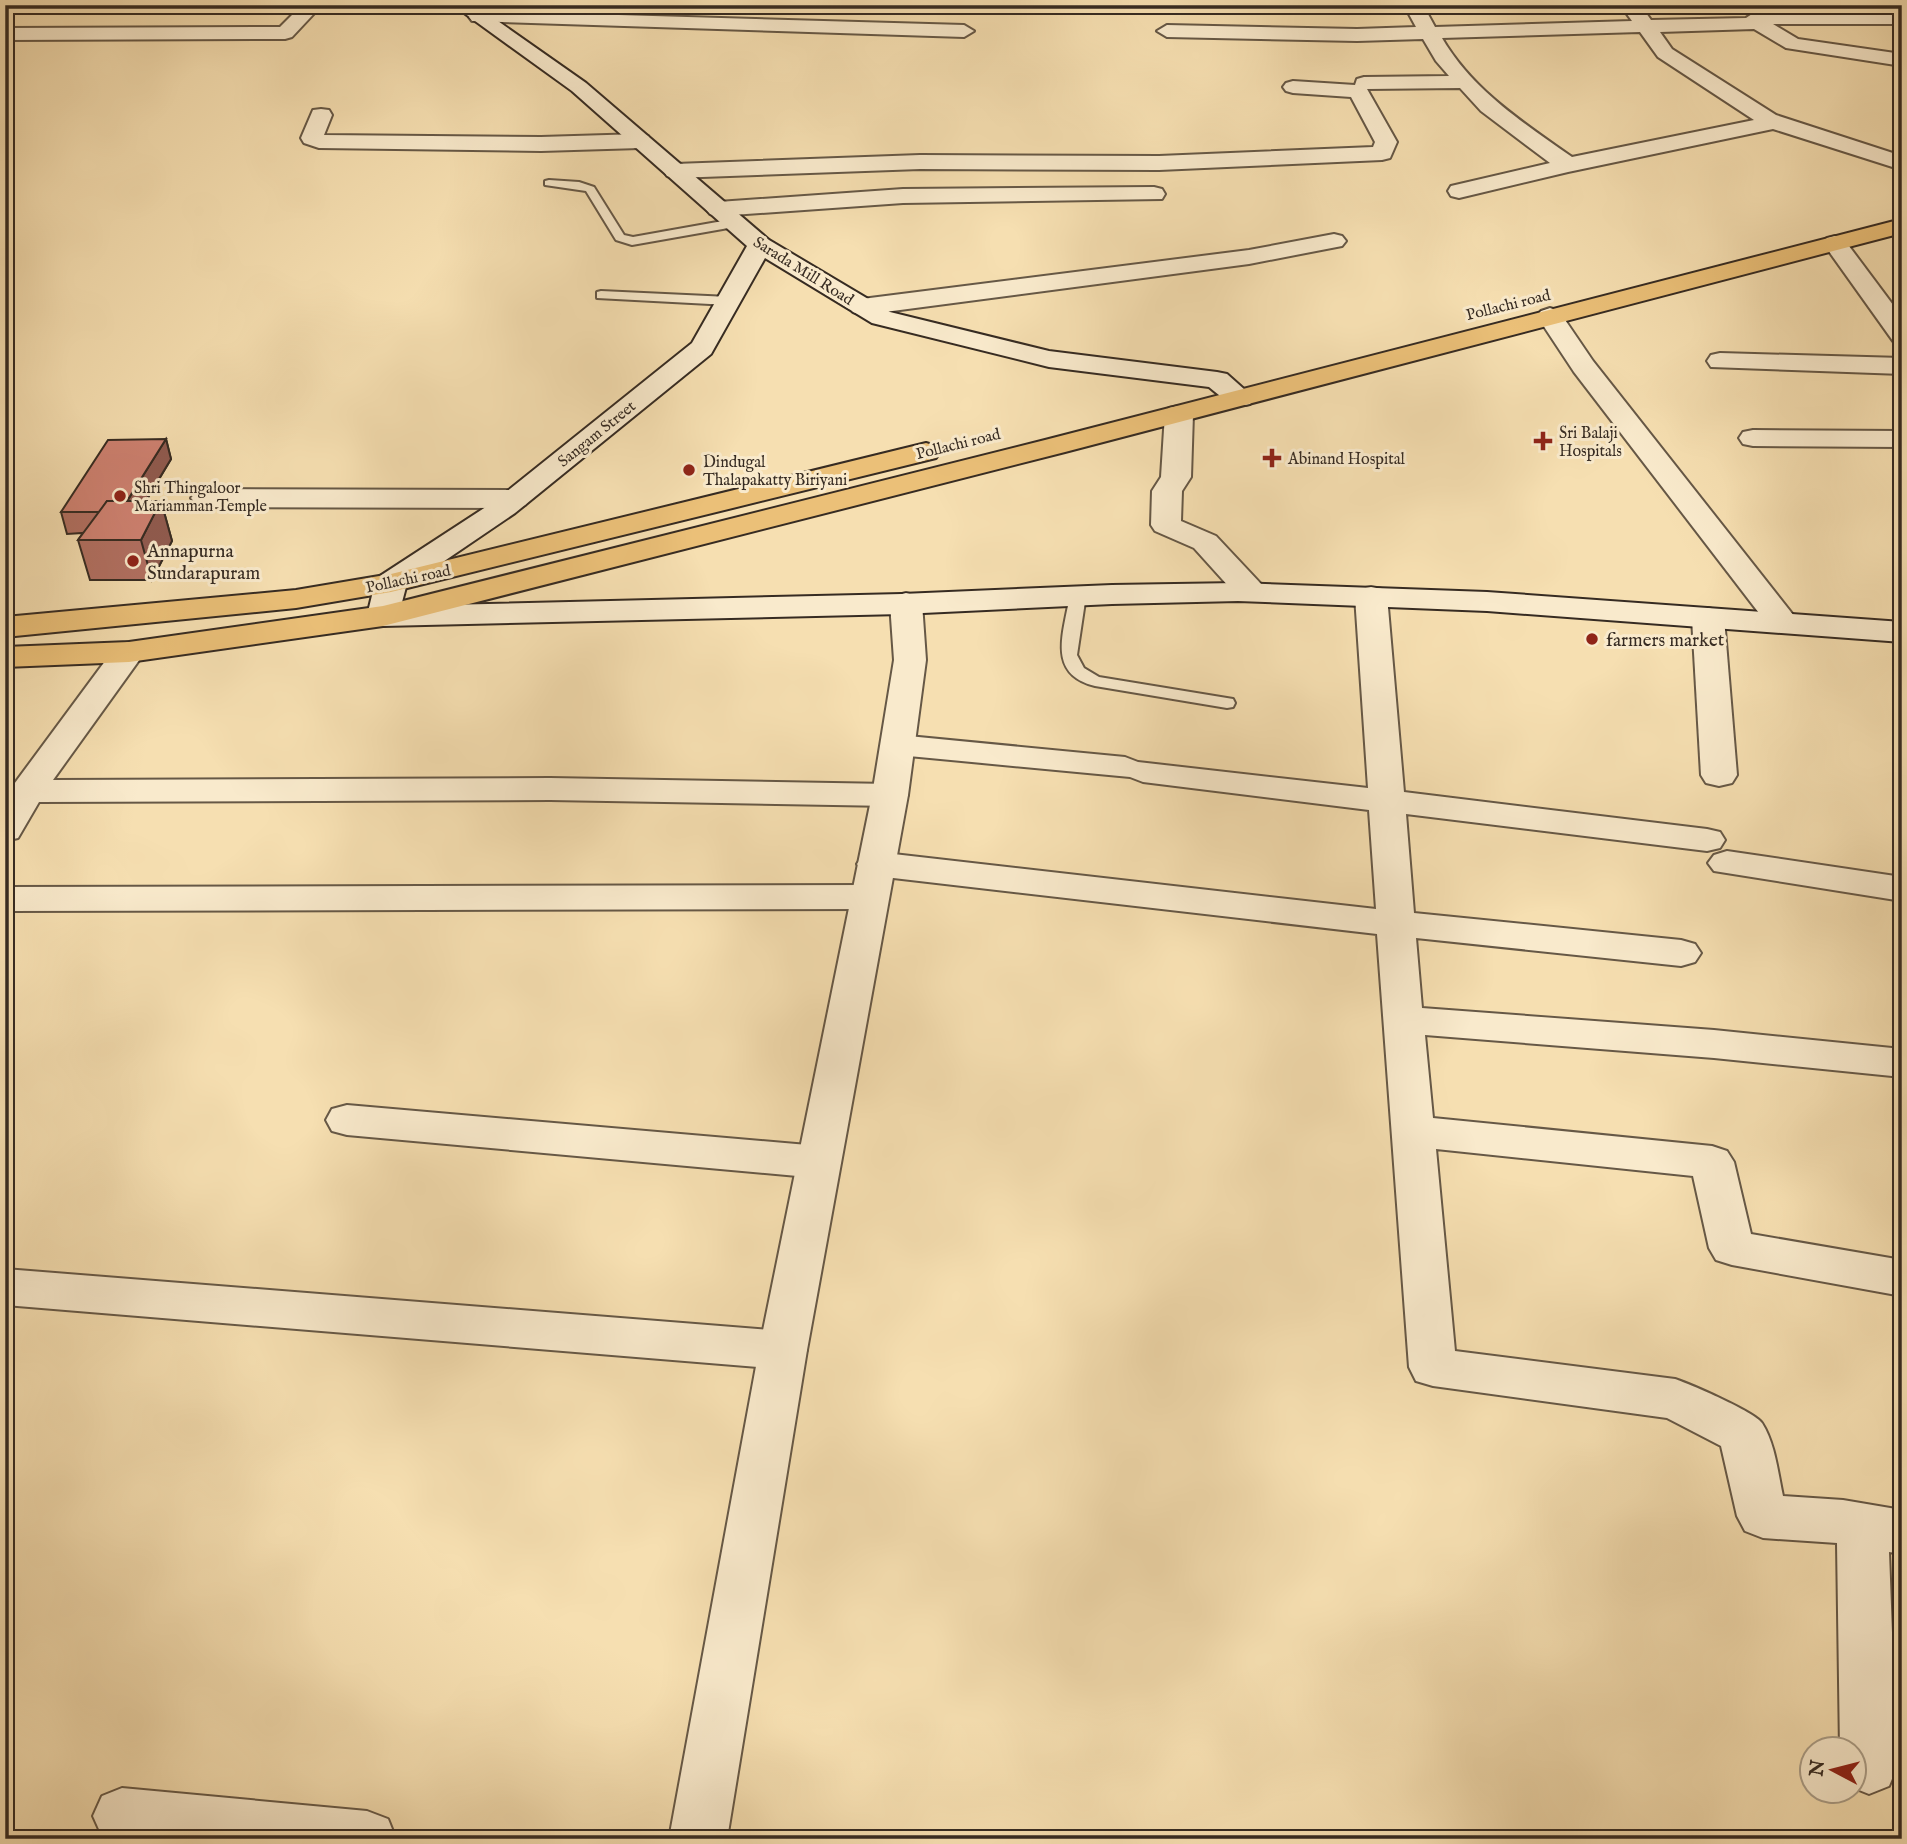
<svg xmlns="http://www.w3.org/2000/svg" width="1907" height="1844" font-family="'IM FELL English',serif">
<rect width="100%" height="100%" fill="#f6dfb1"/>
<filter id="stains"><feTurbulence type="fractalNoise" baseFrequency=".00286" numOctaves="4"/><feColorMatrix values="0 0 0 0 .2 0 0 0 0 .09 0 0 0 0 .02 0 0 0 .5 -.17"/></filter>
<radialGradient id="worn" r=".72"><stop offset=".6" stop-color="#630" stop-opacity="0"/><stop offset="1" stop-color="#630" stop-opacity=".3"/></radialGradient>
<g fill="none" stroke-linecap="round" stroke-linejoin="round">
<defs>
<g id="service">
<polygon points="549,180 579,182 594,187 624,235 633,237 734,219 740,223 734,227 632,245 616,240 586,191 545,185 545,181"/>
<polygon points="601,291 729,297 735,301 729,305 597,298 597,292"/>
<path d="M1078,590L1086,595L1077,655L1084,668L1099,677L1233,699L1235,703L1233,707L1227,708L1095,686C1046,674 1064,632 1070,595Z"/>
</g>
<g id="minor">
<polygon points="302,5 322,5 292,37 285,39 5,40 5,28 280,27"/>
<path d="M1404,5H1423L1435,27L1632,21L1624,10L1630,5L1641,6L1651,20L1746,18L1755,12H1902V24H1773L1798,39L1902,54V66L1786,48L1754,29L1660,32L1672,49L1776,115L1902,156V170L1773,129L1568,172L1459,198L1451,196L1448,191L1451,186L1550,163L1481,111L1460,88L1367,89L1397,142L1390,158L1382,160L1159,170L920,169L675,178L667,176L664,171L667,166L675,164L920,155L1159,156L1373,147L1375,142L1351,97L1293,93L1286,91L1283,87L1286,83L1293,81L1355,85L1357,79L1364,77L1449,76L1436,61L1423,39L1357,41L1167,37L1157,31L1167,25L1357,29L1416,27ZM1640,32L1658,57L1754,120L1572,157C1524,123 1473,91 1442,38Z"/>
<polygon points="479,11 964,25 974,31 964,37 472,21 469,17"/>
<polygon points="321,109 329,110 332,115 324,135 541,137 640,134 648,136 651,141 648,146 640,148 541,151 319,148 304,143 301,138 313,110"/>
<polygon points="1154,187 1162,189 1165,194 1162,199 903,203 718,216 710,214 706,209 710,204 718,202 903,189"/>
<polygon points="1334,234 1342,236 1346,241 1342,246 1249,264 862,315 853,312 849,307 853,302 862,299 1249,250"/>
<polygon points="1835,236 1843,238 1902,317 1902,343 1893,341 1823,243 1827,238"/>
<polygon points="1550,308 1559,311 1593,361 1794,616 1799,623 1794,630 1783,633 1772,630 1574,372 1537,316 1541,311"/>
<polygon points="1720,353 1902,358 1902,374 1711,367 1707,361 1711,355"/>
<polygon points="1179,406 1189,408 1193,414 1191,477 1182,491 1181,521 1216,536 1262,585 1267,592 1262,599 1251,601 1240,599 1194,548 1155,531 1151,525 1152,491 1161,477 1165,414 1169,408"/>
<polygon points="1753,430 1902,431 1902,447 1753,446 1743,444 1739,438 1743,432"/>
<polygon points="206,489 515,490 525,493 530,499 525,505 515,508 206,507 196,504 191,498 196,492"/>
<path d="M1371,587L1382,589L1387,596L1404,792L1707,829L1720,832L1725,840L1720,848L1707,851L1406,814L1414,913L1681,940L1695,944L1701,953L1695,962L1681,966L1416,938L1422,1008L1714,1030L1902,1049V1077L1714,1058L1425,1035L1433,1118L1712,1146L1727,1151L1734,1162L1751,1234L1902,1260V1296L1732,1265L1716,1260L1709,1248L1693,1176L1436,1149L1455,1351L1675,1379C1690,1384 1755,1412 1762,1423C1775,1443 1778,1473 1783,1496L1843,1500L1902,1510V1554L1889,1552L1897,1767L1889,1786L1869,1794L1854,1788V1750H1840L1837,1543L1763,1538L1745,1531L1737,1516L1721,1446L1667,1418L1433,1386L1416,1381L1409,1367L1377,934L876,876L863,872L857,864L863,856L876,852L1376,909L1369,810L1143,782L1130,777L898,755L886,752L881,745L886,738L898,735L1125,757L1138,762L1368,788L1355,596L1360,589Z"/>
<polygon points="1708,608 1719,611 1724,618 1737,775 1732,783 1719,786 1706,783 1701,775 1692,618 1697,611"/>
<polygon points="129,642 141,645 145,652 53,780 550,778 890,784 903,787 908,795 903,803 890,806 550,800 39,802 18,838 5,841 5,798 9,791 117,645"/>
<polygon points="1727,851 1902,877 1902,901 1714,871 1708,863 1714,855"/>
<polygon points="868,885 881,888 887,897 881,906 868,909 5,911 5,887"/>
<polygon points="347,1105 819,1146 834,1151 841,1162 834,1173 819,1178 347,1135 332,1131 326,1120 332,1109"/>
<polygon points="5,1269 783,1331 800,1337 807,1350 800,1363 783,1369 5,1305"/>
<polygon points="122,1788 367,1811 388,1819 396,1839 110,1839 102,1836 93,1816 102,1796"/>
</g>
<polygon id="tertiary" points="906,593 917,596 922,603 926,660 908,795 807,1350 727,1839 669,1839 759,1350 872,795 894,660 890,603 895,596"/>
<path id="secondary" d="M453,5H475L586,83L769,240L890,312L1049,351L1217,372L1227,374L1254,398L1250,404C1232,408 1223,398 1209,387L1049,367L872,323L765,258L711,354L515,513L406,587L401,606L902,594L1112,585L1238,583L1487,592L1902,622V642L1487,611L1238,601L1112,604L902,614L383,626L372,623L367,616L375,583L380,576L495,501L692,343L747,246L572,91Z"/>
<g id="trunk">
<polygon points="1902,219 1902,233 1065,452 383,626 129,662 5,667 5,647 129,642 383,606 1045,440"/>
<polygon points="926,443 936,446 940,452 936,458 391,592 296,608 5,637 5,617 296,590 391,574"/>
</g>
</defs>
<use href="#service" stroke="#665846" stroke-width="4"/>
<use href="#minor" stroke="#665846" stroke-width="4"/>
<use href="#tertiary" stroke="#665846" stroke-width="4"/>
<use href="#secondary" stroke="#362b22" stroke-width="4"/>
<use href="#trunk" stroke="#362b22" stroke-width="4"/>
<use href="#service" fill="#f9eacc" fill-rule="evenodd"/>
<use href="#minor" fill="#f9eacc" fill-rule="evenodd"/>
<use href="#tertiary" fill="#f9eacc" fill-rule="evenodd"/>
<use href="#secondary" fill="#f9eacc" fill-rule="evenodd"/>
<use href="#trunk" fill="#ebc078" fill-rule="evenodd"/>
</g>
<polygon fill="#b27062" stroke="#362b22" stroke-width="2" points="166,439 171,459 146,501 161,501 172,541 152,580 90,580 78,540 83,533 67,534 61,512"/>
<g fill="#915b50" stroke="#362b22" stroke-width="2">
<polygon points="166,439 171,459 127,532 121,511"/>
<polygon points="161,501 172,541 152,580 141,540"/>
</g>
<g fill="#cf8272" stroke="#362b22" stroke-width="2">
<polygon points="166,439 127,501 107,501 100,512 61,512 108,440"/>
<polygon points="107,501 161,501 141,540 78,540"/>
</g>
<g fill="#8f2418" stroke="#f9eacc" stroke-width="2.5">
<path d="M1539.5 430.5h7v7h7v7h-7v7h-7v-7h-7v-7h7z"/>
<path d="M1268.5 447.5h7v7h7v7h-7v7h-7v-7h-7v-7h7z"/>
<circle cx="689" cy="470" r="7"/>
<circle cx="120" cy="496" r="7"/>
<circle cx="133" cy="561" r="7"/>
<circle cx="1592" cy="639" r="7"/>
</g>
<g text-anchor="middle" stroke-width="6" stroke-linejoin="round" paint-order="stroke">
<g font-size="16" fill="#362b22" stroke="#f9eacc">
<text transform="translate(804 270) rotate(32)" y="6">Sarada Mill Road</text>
<text transform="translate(1508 304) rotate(-14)" y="6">Pollachi road</text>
<text transform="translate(596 433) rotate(-39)" y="6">Sangam Street</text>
<text transform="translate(958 443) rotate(-14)" y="6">Pollachi road</text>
<text transform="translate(408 578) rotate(-12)" y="6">Pollachi road</text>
</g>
<g font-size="16" fill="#362b22" stroke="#f9eacc" text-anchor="start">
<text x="1559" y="438">Sri Balaji<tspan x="1559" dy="18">Hospitals</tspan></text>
<text x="1288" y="464">Abinand Hospital</text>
<text x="703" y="467">Dindugal<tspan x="703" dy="18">Thalapakatty Biriyani</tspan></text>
<text x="134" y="493">Shri Thingaloor<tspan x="134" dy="18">Mariamman Temple</tspan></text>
</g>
<g font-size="19" fill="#362b22" stroke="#f9eacc" text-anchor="start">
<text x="147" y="557">Annapurna<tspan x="147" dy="22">Sundarapuram</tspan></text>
<text x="1606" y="646">farmers market</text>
</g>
</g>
<rect width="1907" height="1844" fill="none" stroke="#f6dfb1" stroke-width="28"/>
<rect x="7" y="7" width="1893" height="1830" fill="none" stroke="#362b22" stroke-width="3.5"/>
<rect x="14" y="14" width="1879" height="1816" fill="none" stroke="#362b22" stroke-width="2"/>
<g transform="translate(1833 1770) rotate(277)"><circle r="33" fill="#f9eacc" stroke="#ab9e88" stroke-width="2"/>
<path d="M0-5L12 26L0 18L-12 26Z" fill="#8f2418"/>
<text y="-10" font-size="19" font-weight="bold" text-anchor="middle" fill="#362b22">N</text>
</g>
<rect width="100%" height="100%" filter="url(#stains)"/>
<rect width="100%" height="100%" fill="url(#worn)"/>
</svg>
